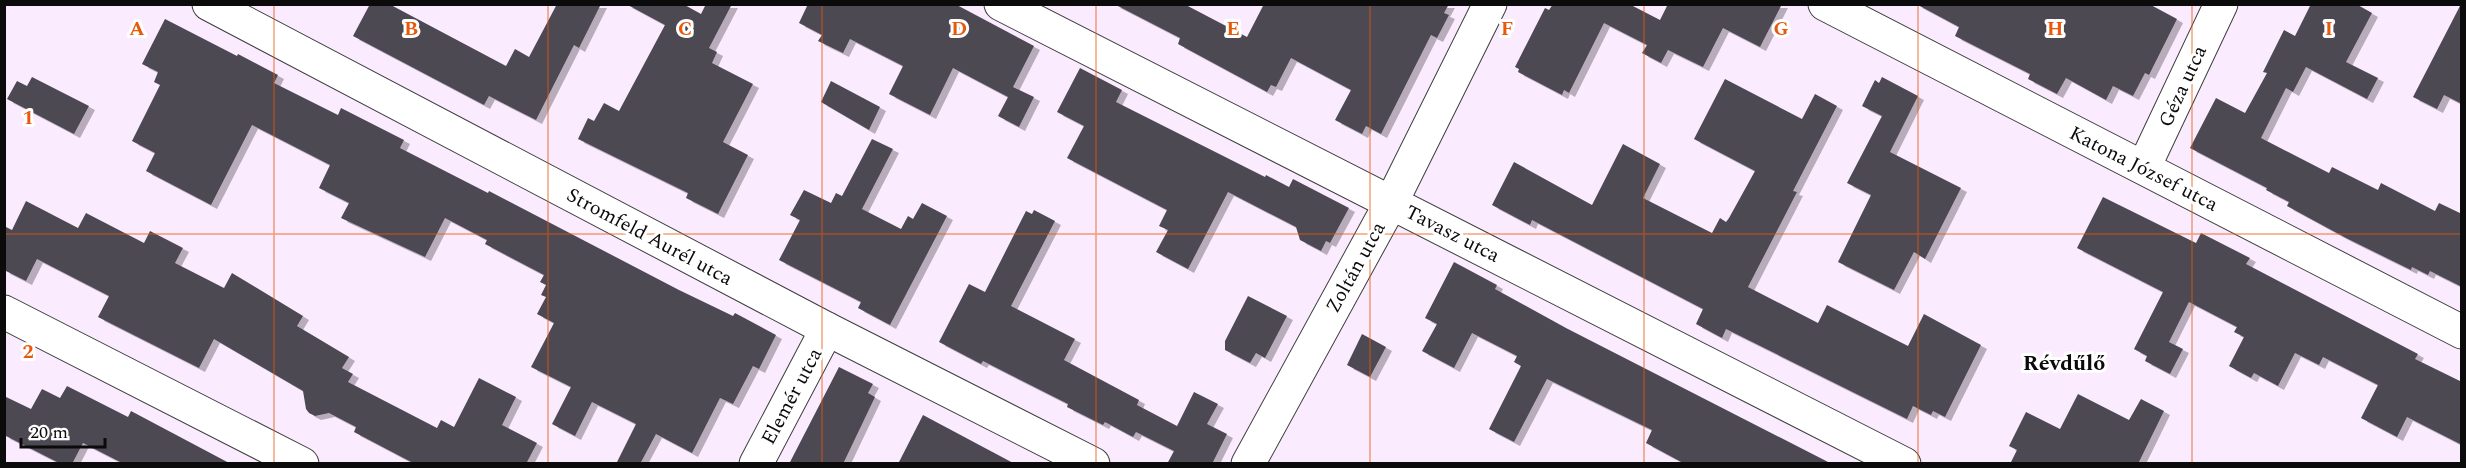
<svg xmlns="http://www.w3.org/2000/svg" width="2466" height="468" font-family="Spectral,serif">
<defs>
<filter id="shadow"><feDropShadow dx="6" dy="4" stdDeviation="0" flood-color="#0004"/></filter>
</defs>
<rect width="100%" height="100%" fill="#fbebfe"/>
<g fill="#4d4853" filter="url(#shadow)">
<polygon points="370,4 389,4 506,66 515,49 529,57 557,4 601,4 579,48 574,45 536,120 489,96 484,105 353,36"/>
<polygon points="626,4 683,4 701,14 706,4 732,4 709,48 717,52 712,63 753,84 723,142 748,155 718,214 686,198 688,193 578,139 588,118 594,121 604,103 619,111 665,25"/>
<polygon points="808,4 955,4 1034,46 1013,87 1034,97 1019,127 998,116 1008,97 953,68 930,115 889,94 903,66 850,39 843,53 818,41 822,35 799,23"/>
<polygon points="1114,4 1184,4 1247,37 1264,4 1449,4 1444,13 1449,15 1437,38 1431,35 1381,134 1366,126 1362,134 1335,120 1351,90 1291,58 1276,87 1271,85 1267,92 1178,44 1180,38"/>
<polygon points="1553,4 1629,4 1660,20 1668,4 1782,4 1760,47 1723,28 1703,67 1668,50 1661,63 1642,53 1647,45 1604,23 1569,93 1564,90 1562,95 1518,72 1519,69 1515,67 1545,8 1549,10"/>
<polygon points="1916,4 2149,4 2177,19 2149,75 2145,73 2133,96 2113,86 2106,100 2066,78 2057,94 2028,79 2030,74 1955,36 1959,27"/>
<polygon points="2311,4 2356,4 2372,13 2346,62 2378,78 2367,99 2306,67 2293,92 2286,88 2261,138 2329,173 2332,167 2378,190 2381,183 2435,211 2439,203 2462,214 2462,287 2430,271 2428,275 2412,267 2411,270 2346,238 2287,206 2289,202 2266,190 2267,188 2190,148 2216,98 2245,113 2267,73 2263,72 2284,30 2295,36"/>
<polygon points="2461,4 2462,104 2444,95 2437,109 2413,97"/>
<polygon points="165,19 237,56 238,54 278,75 274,83 338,115 341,108 404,140 400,148 488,193 489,191 679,290 733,316 735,313 776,335 759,369 753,366 733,404 720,398 692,453 656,434 640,464 616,464 636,424 592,402 575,436 552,424 571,387 531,367 554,323 537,314 546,297 541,295 546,285 540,282 544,275 485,244 487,240 445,218 425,257 341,218 349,203 319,188 330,165 252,125 211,205 146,171 155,153 132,141 160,85 154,82 158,72 142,64"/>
<polygon points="1080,68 1122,90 1116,102 1265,177 1266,175 1289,187 1293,179 1349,208 1330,243 1326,241 1321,251 1300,240 1296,227 1228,192 1188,269 1156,252 1168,230 1159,226 1167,210 1067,158 1084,126 1057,112"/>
<polygon points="32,77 89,106 74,134 7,99 17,81 27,86"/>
<polygon points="1882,77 1918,96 1890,152 1961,188 1925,259 1914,252 1894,290 1838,262 1871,195 1847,183 1882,116 1862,106 1875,80 1879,83"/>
<polygon points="1725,79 1802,119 1815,94 1837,106 1793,191 1797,192 1748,287 1818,323 1827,305 1908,346 1924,314 1981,345 1945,417 1933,411 1931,415 1913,406 1907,419 1726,329 1722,338 1696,324 1703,309 1532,220 1530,225 1492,205 1514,162 1592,205 1623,144 1660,164 1643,198 1712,233 1720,218 1726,222 1729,218 1755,171 1694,139"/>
<polygon points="831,81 880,107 869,130 821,102"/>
<polygon points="872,139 893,149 862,209 901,229 908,216 913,219 922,203 947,216 890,325 858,308 861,302 779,260 800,220 790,215 804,190 831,203 836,193 842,196"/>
<polygon points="2103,197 2196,243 2201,233 2250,258 2246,264 2418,354 2415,359 2462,382 2462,445 2407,417 2397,437 2361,418 2378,385 2323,357 2319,365 2295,353 2278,386 2254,373 2251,378 2229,366 2244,337 2234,332 2237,327 2189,302 2169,342 2183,349 2170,374 2145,361 2147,356 2134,349 2163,292 2077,248"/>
<polygon points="26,201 78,228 86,213 144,243 150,231 183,248 175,263 224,288 232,273 303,316 297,326 349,357 342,368 353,374 348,382 437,428 441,420 454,427 479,378 516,397 502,425 537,443 526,464 415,464 354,432 356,427 329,413 315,416 309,413 306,409 303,391 214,339 199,368 98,317 109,296 37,259 26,281 4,270 4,226 12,230"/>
<polygon points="1034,210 1055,221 1011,306 1075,339 1064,360 1139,400 1137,405 1177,426 1194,392 1218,404 1207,424 1227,434 1212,464 1167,464 1174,451 1136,432 1133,437 1105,422 1103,425 1067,407 1068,404 983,361 981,364 939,342 969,284 985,292 1026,211 1032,214"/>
<polygon points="1454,262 1497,285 1495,289 1566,328 1832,464 1685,464 1646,443 1652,430 1547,379 1514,442 1489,429 1521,366 1514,362 1517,356 1472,333 1454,368 1422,351 1437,324 1425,318"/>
<polygon points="1248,296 1287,316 1265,358 1256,353 1250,363 1225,350 1225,341"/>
<polygon points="1362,334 1386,347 1370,377 1347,365"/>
<polygon points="839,367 873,384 868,393 875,397 843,464 789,464"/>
<polygon points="67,386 128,417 131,411 231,464 124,464 83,443 72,464 61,464 4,435 4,396 31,409 42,389 60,398"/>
<polygon points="2078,394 2129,420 2141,399 2164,411 2138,464 2010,464 2017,450 2009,446 2026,412 2060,429"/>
<polygon points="923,415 1015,464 898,464"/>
</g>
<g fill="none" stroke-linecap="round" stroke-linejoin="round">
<defs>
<g id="street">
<polyline points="209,4 827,329 1093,464"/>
<polyline points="1001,4 1904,464"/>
<polyline points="1825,4 2462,332"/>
<polyline points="2144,167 2221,4"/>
<polyline points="4,312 302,464"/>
<polyline points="756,464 827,329"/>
<polyline points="1248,464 1392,201 1490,4"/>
</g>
</defs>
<use href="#street" stroke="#3e3e3e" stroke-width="35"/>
<use href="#street" stroke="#fff" stroke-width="33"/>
</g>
<path fill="none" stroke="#e8590c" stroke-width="1.5" stroke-opacity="0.55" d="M274,4V464M548,4V464M822,4V464M1096,4V464M1370,4V464M1644,4V464M1918,4V464M2192,4V464M4,234H2462"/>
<g text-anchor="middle" stroke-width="6" stroke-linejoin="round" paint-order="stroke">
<g font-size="20" fill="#0b0b0b" stroke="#fff">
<text transform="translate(2182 86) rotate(-65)" y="7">Géza utca</text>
<text transform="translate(2144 168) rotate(27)" y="7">Katona József utca</text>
<text transform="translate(1453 233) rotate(27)" y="7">Tavasz utca</text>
<text transform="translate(650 236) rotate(28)" y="7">Stromfeld Aurél utca</text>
<text transform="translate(1355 267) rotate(-61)" y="7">Zoltán utca</text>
<text transform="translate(791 396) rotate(-62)" y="7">Elemér utca</text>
</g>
<g font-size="22" font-weight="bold" fill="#0b0b0b" stroke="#fff">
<text x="2064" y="370">Révdűlő</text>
</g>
</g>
<g font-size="20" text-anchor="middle" font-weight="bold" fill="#e8590c" stroke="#fff" stroke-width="6" stroke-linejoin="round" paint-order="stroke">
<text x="137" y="35">A</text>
<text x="411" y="35">B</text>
<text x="685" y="35">C</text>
<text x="959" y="35">D</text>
<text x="1233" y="35">E</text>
<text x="1507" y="35">F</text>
<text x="1781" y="35">G</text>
<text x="2055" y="35">H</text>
<text x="2329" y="35">I</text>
<text x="28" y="124">1</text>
<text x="28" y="358">2</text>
</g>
<rect width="2466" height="468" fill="none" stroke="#0b0b0b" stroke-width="12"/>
<path d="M21 438v9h84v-9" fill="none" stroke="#0b0b0b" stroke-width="3"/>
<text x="30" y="438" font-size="18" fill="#0b0b0b" stroke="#ffffff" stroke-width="4.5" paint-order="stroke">20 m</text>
</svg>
